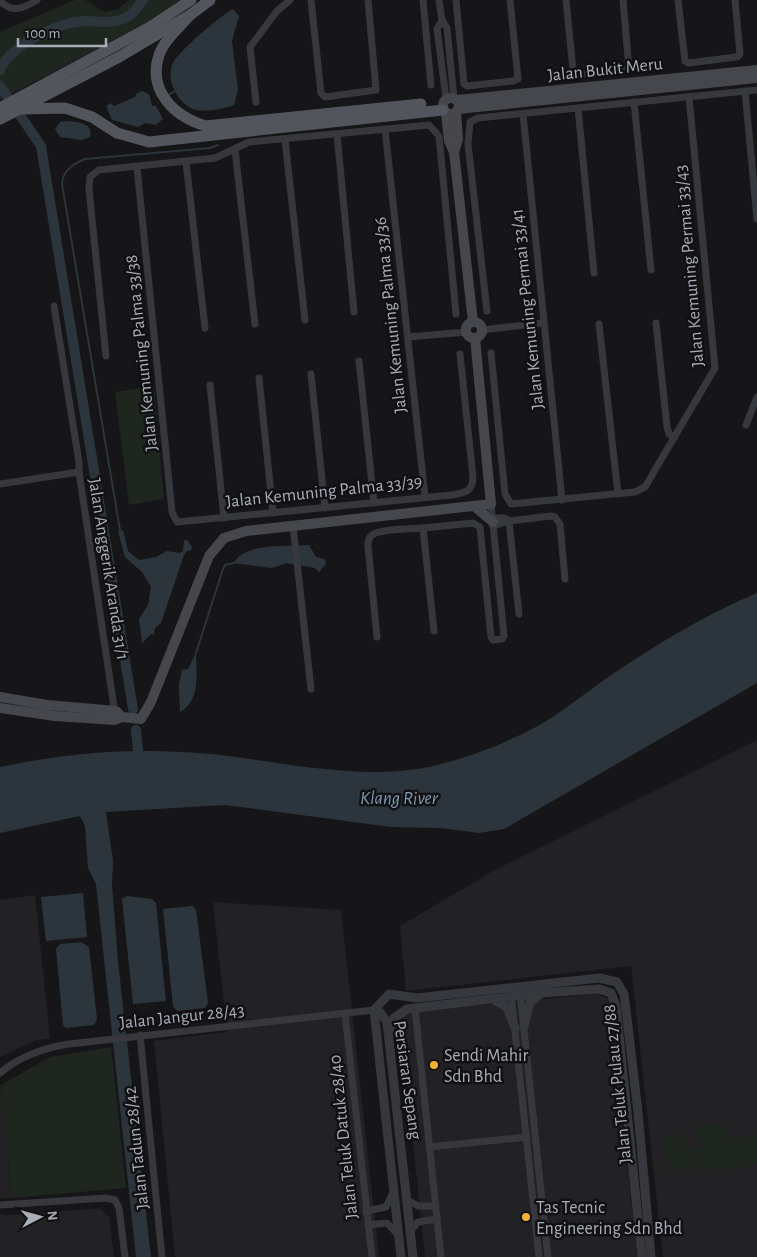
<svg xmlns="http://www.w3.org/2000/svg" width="757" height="1257" font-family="'Alegreya Sans',sans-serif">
<rect width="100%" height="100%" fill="#161618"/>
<g fill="#222225">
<polygon points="757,740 757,1257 663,1257 631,966 406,991 400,926 493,871"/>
<polygon points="35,895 50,1038 37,1040 0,1057 0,900"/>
<polygon points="213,902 341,910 379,1257 175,1257 154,1041 227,1032"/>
<polygon points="597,994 609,999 611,1009 637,1257 425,1257 400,1017 406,1012"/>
<polygon points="0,1085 1,1085 12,1198 0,1198"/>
<polygon points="99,1208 109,1217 114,1257 0,1257 0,1214 19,1215"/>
</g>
<g fill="#1e261f">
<polygon points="75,0 85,0 105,12 118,9 129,0 181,0 160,16 0,100 0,32"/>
<polygon points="154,386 164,499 129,505 115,392"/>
<polygon points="111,1047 126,1188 12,1198 1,1085 50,1057"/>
<polygon points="725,1123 727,1139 757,1135 757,1165 703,1171 698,1127"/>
<polygon points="683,1134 685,1149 698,1147 701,1166 669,1170 665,1136"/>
</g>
<g fill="#2c353c">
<path d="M233,9L239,16L232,41L238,90L234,105C223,109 208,112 196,110C178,105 165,80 173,63C178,52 222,14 233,9Z"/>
<polygon points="142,91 149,94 152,106 156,106 163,119 156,125 145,123 138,127 112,120 106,106 111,103 114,106 135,97 136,94"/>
<path d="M67,121C78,122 94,123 90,137L82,140L60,137L55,129L60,122Z"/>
<polygon points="123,530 128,551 139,560 156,557 167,551 179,553 183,551 184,540 187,540 192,547 190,551 187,551 184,555 161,623 155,628 154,635 151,634 142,643 139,619 148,605 151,587 142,572 125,557 118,531"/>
<path d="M309,545L316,557L325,559L326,564L319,572L315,568L287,563L272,568L234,563C244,542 288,547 309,545Z"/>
<path d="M757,593V683L504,829L479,833L440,828L391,827L225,805L106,812L113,861L112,884L118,961L151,1257H136L96,884L88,868L85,826L80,816L0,833V767C77,751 143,747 221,755C284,763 347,777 410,770C453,765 518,740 554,716C578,700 601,681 626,665C668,638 711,612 757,593Z"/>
<path d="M196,653C196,673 201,701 180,712L179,684L182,670L188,669Z"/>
<polygon points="83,893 87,937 46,941 41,897"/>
<polygon points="127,896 152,899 156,903 166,1001 133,1004 122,899"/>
<polygon points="193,906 196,910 208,1003 205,1008 177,1011 173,1006 163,909"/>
<polygon points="81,942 89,947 97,1019 94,1025 66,1028 63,1025 56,949 60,944"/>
</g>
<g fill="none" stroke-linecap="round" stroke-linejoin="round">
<g stroke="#2c353c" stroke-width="2">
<polyline points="170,94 175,91"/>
<path d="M120,530L62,184C63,170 73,164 85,159L210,148L218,145"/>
<polyline points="196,653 223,569 225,565 234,563"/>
</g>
<g stroke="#2c353c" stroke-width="10">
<path d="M0,70C10,45 59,22 85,21C97,21 108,24 120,20C131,17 136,9 143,0"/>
<polyline points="0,86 41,146 133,709"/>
<polyline points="136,730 139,761"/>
</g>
<g stroke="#37383d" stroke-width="7">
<polyline points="311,0 321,93 325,97 376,90 368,0"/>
<polyline points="423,0 431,85"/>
<polyline points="439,0 442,20 447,28 454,98"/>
<polyline points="456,0 464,84 467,86 513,81 518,79 510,0"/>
<polyline points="566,0 573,70 578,75 629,69 623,0"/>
<polyline points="678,0 685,61 688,63 737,57 740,54 735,0"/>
<path d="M0,1C13,14 24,8 37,0"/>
<polyline points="442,20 437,29 446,98"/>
<polyline points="745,91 757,219"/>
<polyline points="256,102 250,47 277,11 290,0"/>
<polyline points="634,102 651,270"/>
<polyline points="578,108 594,273"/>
<polyline points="523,114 562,500"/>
<polyline points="385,129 425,497"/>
<polyline points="337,134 354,312"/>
<polyline points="285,140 305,320"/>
<polyline points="235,150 255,324"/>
<polyline points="186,162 205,328"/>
<path d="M137,167L172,512L177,522L452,495C465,493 473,491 473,477L460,354"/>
<polyline points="54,306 79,462 79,472"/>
<polyline points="487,311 468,144 470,122 478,118 757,90"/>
<polyline points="656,323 667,427 669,434 675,437"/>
<polyline points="599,324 618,494"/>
<polyline points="482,330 543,323"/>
<polyline points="408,337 467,332"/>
<polyline points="491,353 505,494 511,504 635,492 645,487 715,368 689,97"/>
<polyline points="106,356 89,189 90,177 99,170 215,158 249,142 429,125 439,136 456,314"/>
<polyline points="359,361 374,503"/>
<polyline points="311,374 325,508"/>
<polyline points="259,378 273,513"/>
<polyline points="210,385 224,518"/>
<polyline points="746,425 757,397"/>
<polyline points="0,484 79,472 115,714"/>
<polyline points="493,518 505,518 509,521"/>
<polyline points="509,521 519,614"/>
<polyline points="293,526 311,689"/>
<polyline points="493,526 509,521 551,516 555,517 560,524 565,579"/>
<polyline points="423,528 473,523 480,527 491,637 493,640 502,639 504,636 491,504"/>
<path d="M377,637L368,546C368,542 368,538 372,535C380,529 412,529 423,528L434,631"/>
<polyline points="520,992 548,1257"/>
<polyline points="511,994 539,1257"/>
<polyline points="415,1008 441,1257"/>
<polyline points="345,1014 372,1257"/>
<polyline points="140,1035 162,1257"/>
<path d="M0,1073C20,1056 43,1048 69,1044L374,1010"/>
<polyline points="429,1147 527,1137"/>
<polyline points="406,1199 418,1206 436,1206"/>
<polyline points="0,1205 106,1198 115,1200 119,1208 125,1257"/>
<polyline points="366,1211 386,1207 393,1192"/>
<polyline points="368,1225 387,1223 398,1235"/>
<polyline points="410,1232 418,1222 437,1219"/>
</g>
<g stroke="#37383d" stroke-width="9">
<polyline points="493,999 507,1007 515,1028"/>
<polyline points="374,1010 389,994 417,998 599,978 617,982 624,994 626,1010 638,1112 651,1257"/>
<polyline points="374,1010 380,1012 387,1022 413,1257"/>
<polyline points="374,1010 401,1257"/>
<polyline points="524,1026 530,1002 542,993"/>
<polyline points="389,1031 394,1018 407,1009 542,993 599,989 611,993 616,1006 642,1257"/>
</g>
<g stroke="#45474d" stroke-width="10">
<circle cx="451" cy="106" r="8"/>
<polyline points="457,100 757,70"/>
<polyline points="458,109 757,78"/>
<polyline points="446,113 449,141 454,152 473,322"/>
<polyline points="454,152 458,139 456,112"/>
<circle cx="474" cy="330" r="8"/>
<polyline points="474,506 493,522"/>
<polyline points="0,697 47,705 116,711 122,717 141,719 151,702 209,556 224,538 246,531 491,504 475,338"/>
<polyline points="0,708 55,716 115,720 122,717"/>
</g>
<g stroke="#53555c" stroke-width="11">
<path d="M190,15C180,27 164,40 159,55C147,91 175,117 206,126L421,104"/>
<polyline points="0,108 150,27 191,0"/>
<polyline points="20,109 65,108 92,117 117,133 149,142 443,110"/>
<polyline points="0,119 119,57 190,15 210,0"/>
</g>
</g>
<g fill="#f2b134" stroke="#111113" stroke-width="2">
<circle cx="434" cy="1065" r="5"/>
<circle cx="526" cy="1217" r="5"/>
</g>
<g text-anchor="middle" stroke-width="5" stroke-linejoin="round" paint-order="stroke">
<g font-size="18" fill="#a8adb8" stroke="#111113">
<text transform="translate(605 69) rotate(-6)" y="6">Jalan Bukit Meru</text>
<text transform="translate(689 266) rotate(-95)" y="6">Jalan Kemuning Permai 33/43</text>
<text transform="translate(527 309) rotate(-96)" y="6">Jalan Kemuning Permai 33/41</text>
<text transform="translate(390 315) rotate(-96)" y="6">Jalan Kemuning Palma 33/36</text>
<text transform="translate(141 353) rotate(-96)" y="6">Jalan Kemuning Palma 33/38</text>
<text transform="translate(324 491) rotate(-6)" y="6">Jalan Kemuning Palma 33/39</text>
<text transform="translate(109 569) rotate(81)" y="6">Jalan Anggerik Aranda 31/1</text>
<text transform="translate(182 1016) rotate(-6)" y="6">Jalan Jangur 28/43</text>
<text transform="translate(408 1080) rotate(82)" y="6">Persiaran Sepang</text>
<text transform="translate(617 1084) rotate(-96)" y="6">Jalan Teluk Pulau 27/88</text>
<text transform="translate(343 1137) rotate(-96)" y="6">Jalan Teluk Datuk 28/40</text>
<text transform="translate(136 1148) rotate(-96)" y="6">Jalan Tadun 28/42</text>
</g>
<g font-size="18" fill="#a8adb8" stroke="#111113" text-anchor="start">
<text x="444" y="1061">Sendi Mahir<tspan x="444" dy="21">Sdn Bhd</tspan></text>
<text x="536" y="1213">Tas Tecnic<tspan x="536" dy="21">Engineering Sdn Bhd</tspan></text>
</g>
<g font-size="19" font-style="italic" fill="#7f9bb3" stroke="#111113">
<text x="399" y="804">Klang River</text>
</g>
</g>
<g transform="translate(40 1217) rotate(84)" stroke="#111113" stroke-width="4" paint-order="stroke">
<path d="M0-4L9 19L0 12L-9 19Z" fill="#a8adb8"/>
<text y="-8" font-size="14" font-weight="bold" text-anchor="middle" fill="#a8adb8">N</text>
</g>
<path d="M18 38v8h88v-8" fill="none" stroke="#a8adb8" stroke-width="2.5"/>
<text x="25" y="38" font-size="15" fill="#a8adb8" stroke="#111113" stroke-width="4" paint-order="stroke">100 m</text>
</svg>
